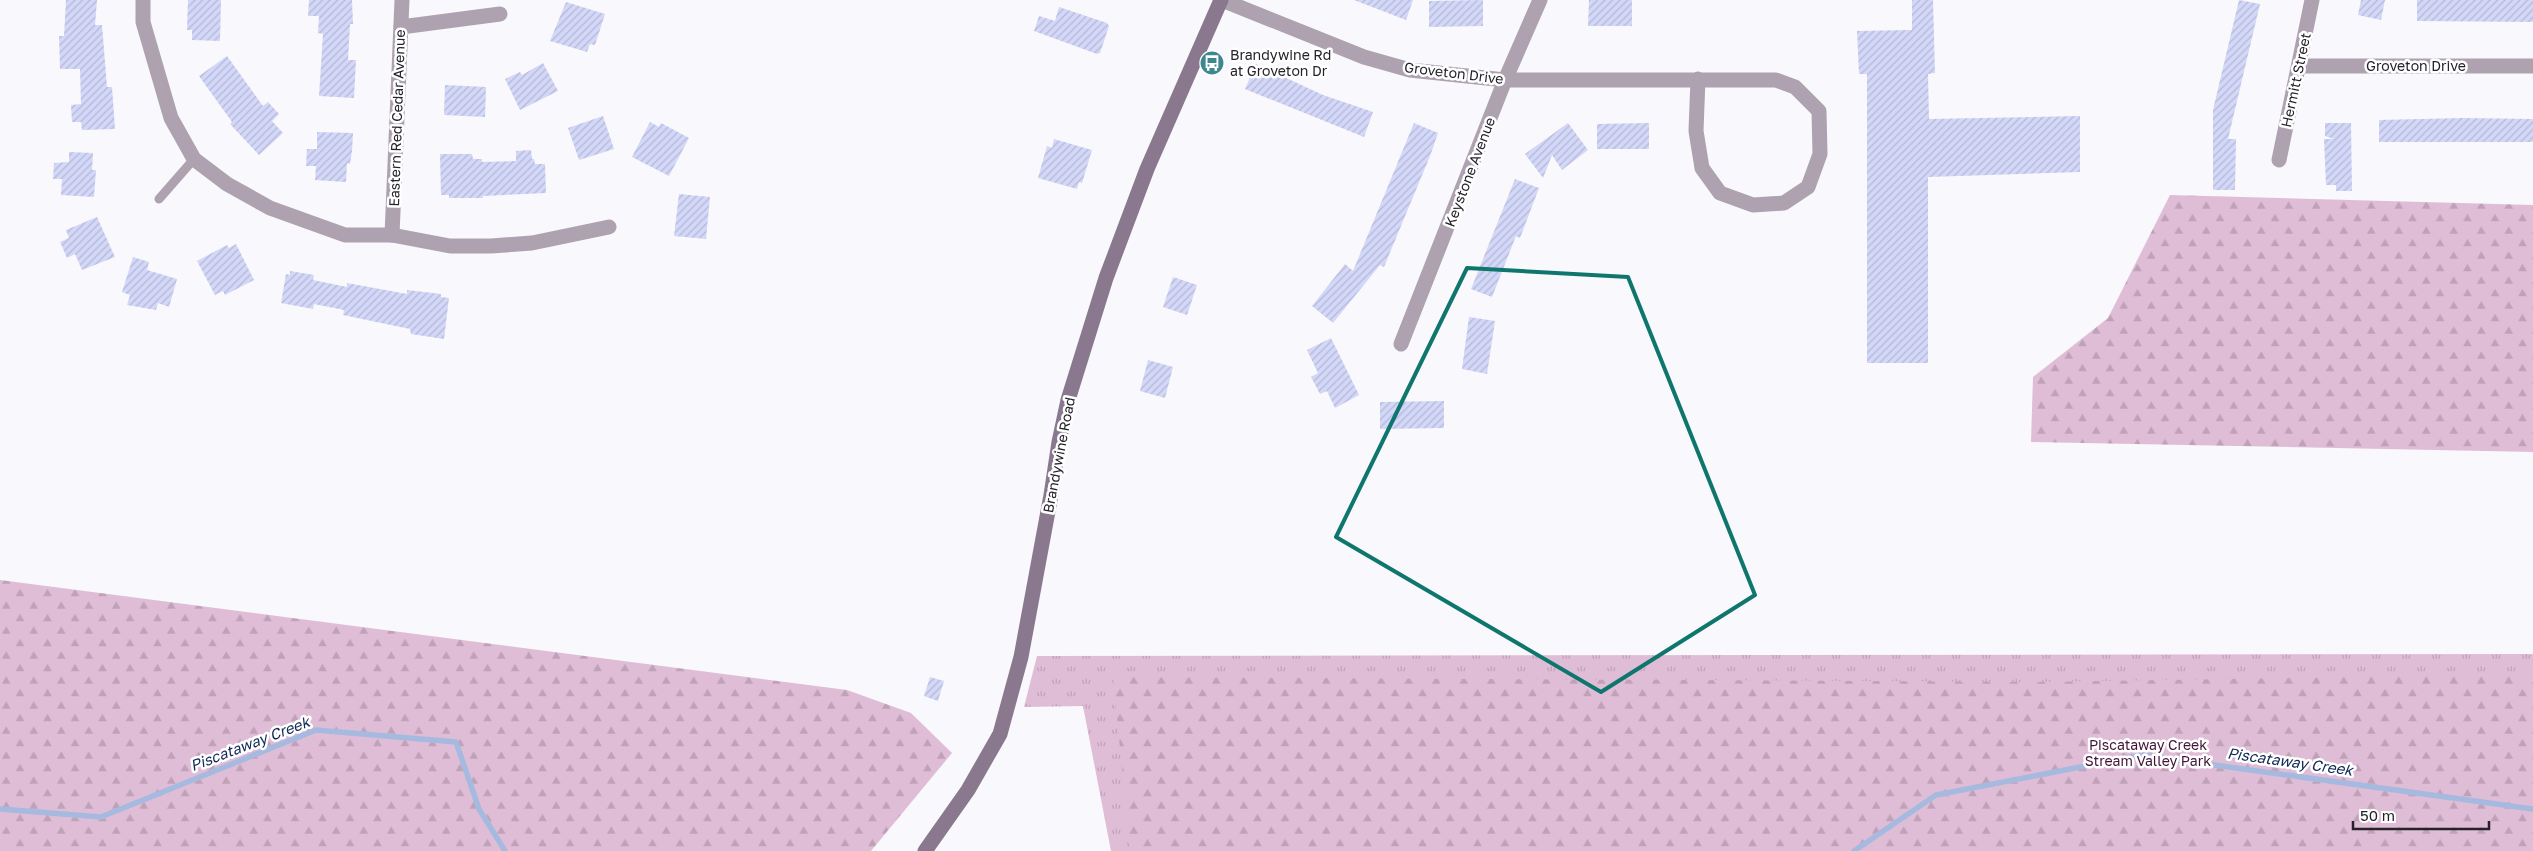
<svg xmlns="http://www.w3.org/2000/svg" width="2533" height="851" font-family="'Golos Text',sans-serif">
<defs>
<pattern id="grass-tufts" width="24" height="20" patternUnits="userSpaceOnUse" patternTransform="scale(1.25)"><rect width="24" height="20" fill="#e0bdd6"/><path d="M3 7l-1-3M5 7V3M7 7l1-3M15 17l-1-3M17 17v-4M19 17l1-3" fill="none" stroke="#c0a2b8"/></pattern>
<pattern id="forest-firs" width="22" height="20" patternUnits="userSpaceOnUse" patternTransform="scale(1.25)"><rect width="22" height="20" fill="#e0bdd6"/><path d="M5 1l3.5 6h-7zM16 11l3.5 6h-7z" fill="#c0a2b8"/></pattern>
<pattern id="building-hatch" width="6" height="6" patternUnits="userSpaceOnUse" patternTransform="scale(1.25)"><rect width="6" height="6" fill="#d3d7f8"/><path d="M-1 1l2-2M0 6l6-6M5 7l2-2" fill="none" stroke="#b5b8d5"/></pattern>
</defs>
<rect width="100%" height="100%" fill="#f9f8fc"/>
<polygon fill="url(#grass-tufts)" points="2533,654 2533,851 1111,851 1083,706 1024,707 1037,656"/>
<g fill="url(#forest-firs)">
<polygon points="2170,195 2533,205 2533,452 2031,442 2033,377 2108,318"/>
<polygon points="0,580 847,690 911,713 952,753 871,851 0,851"/>
<polygon points="2533,674 2533,851 1130,851 1113,677 2037,682"/>
</g>
<g fill="none" stroke-linecap="round" stroke-linejoin="round">
<g stroke="#a6badf" stroke-width="5.5">
<polyline points="0,809 101,817 316,730 456,742 479,809 505,851"/>
<polyline points="1854,851 1936,795 2142,755 2533,809"/>
</g>
</g>
<g fill="url(#building-hatch)">
<polygon points="66,0 97,0 95,25 102,25 107,87 112,87 115,129 82,130 81,122 72,122 71,105 81,104 80,69 60,69 59,36 64,36"/>
<polygon points="188,0 221,0 220,41 192,40 192,30 187,30"/>
<polygon points="309,0 352,0 353,24 350,24 348,60 356,60 354,98 319,96 323,34 318,33 319,16 308,16"/>
<polygon points="1354,0 1413,0 1406,20"/>
<polygon points="1483,0 1483,26 1429,27 1429,1"/>
<polygon points="1589,0 1632,0 1632,26 1588,26"/>
<polygon points="1912,0 1933,0 1935,73 1928,74 1929,119 2080,116 2080,172 1928,177 1928,363 1867,363 1867,74 1859,74 1857,31 1912,30"/>
<polygon points="2239,0 2260,4 2228,139 2236,139 2235,190 2213,190 2213,110"/>
<polygon points="2361,0 2385,0 2381,20 2358,15"/>
<polygon points="2417,0 2533,0 2533,22 2417,21"/>
<polygon points="566,2 605,14 595,45 590,44 587,52 550,41"/>
<polygon points="1059,7 1107,23 1109,26 1100,53 1097,54 1034,31 1039,16 1055,21"/>
<polygon points="227,56 263,106 268,102 279,114 272,121 283,133 259,155 230,124 232,122 199,76"/>
<polygon points="543,63 558,91 520,110 505,79 520,72 522,75"/>
<polygon points="1256,64 1323,95 1373,112 1364,137 1245,89"/>
<polygon points="445,85 486,87 485,117 444,115"/>
<polygon points="603,116 614,149 579,160 568,128"/>
<polygon points="2463,118 2533,119 2533,142 2379,142 2379,120"/>
<polygon points="650,122 659,127 661,123 689,138 669,176 632,157"/>
<polygon points="1414,123 1438,133 1430,156 1384,267 1380,265 1333,323 1312,306 1345,264 1353,271"/>
<polygon points="1568,123 1588,150 1562,170 1552,155 1543,178 1525,154"/>
<polygon points="1649,123 1649,149 1597,149 1597,124"/>
<polygon points="2325,123 2351,123 2352,191 2336,191 2336,185 2326,185 2324,139 2334,139 2325,136"/>
<polygon points="317,132 353,133 352,151 350,164 347,163 346,182 315,180 316,166 306,166 307,149 317,149"/>
<polygon points="1054,139 1092,150 1082,183 1079,182 1077,189 1038,178 1047,146 1052,148"/>
<polygon points="531,150 532,159 534,159 535,164 545,164 546,193 483,196 483,198 449,198 449,195 441,195 440,154 472,154 473,159 482,159 482,162 516,161 516,151"/>
<polygon points="69,152 93,153 92,170 96,170 94,197 61,195 62,179 53,179 54,163 69,162"/>
<polygon points="1515,179 1539,188 1520,238 1516,236 1492,297 1471,289"/>
<polygon points="679,194 710,197 706,239 674,236"/>
<polygon points="97,217 115,257 82,270 75,254 67,258 60,242 69,238 66,230"/>
<polygon points="236,244 254,280 225,295 223,291 215,295 197,261 227,245 229,248"/>
<polygon points="133,257 149,262 147,270 177,279 169,307 158,303 156,310 127,305 130,295 122,292"/>
<polygon points="290,271 314,275 313,280 347,287 347,283 407,294 407,290 441,294 441,297 449,298 444,339 411,334 410,329 343,315 344,310 314,304 313,309 281,303 286,274 290,275"/>
<polygon points="1173,277 1197,285 1187,315 1163,307"/>
<polygon points="1469,317 1495,321 1487,374 1462,369"/>
<polygon points="1331,338 1359,395 1335,408 1327,391 1320,394 1311,377 1318,373 1307,350"/>
<polygon points="1148,360 1173,367 1165,398 1140,391"/>
<polygon points="1444,401 1444,428 1380,429 1380,402"/>
<polygon points="930,677 944,681 938,701 924,696"/>
</g>
<g fill="none" stroke-linecap="round" stroke-linejoin="round">
<polyline stroke="#aea2b1" stroke-width="9" points="159,199 194,159"/>
<g stroke="#aea2b1" stroke-width="15">
<polyline points="143,0 143,22 171,118 194,159 227,184 270,208 345,235 392,235 450,246 491,246 532,243 609,227"/>
<polyline points="1222,0 1364,57 1410,70 1505,80 1776,80 1795,87 1819,111 1820,154 1808,187 1784,203 1753,205 1720,193 1702,168 1696,131 1698,79"/>
<polyline points="401,27 500,14"/>
<polyline points="2299,66 2533,66"/>
<polyline points="2279,160 2312,0"/>
<polyline points="392,235 402,0"/>
<polyline points="1401,344 1505,80 1540,0"/>
</g>
<polyline stroke="#89788e" stroke-width="15" points="925,851 968,790 1000,734 1021,657 1051,495 1059,442 1068,400 1106,278 1147,169 1221,0"/>
</g>
<path fill="none" stroke="#0f766e" stroke-width="4" stroke-linejoin="round" d="M1467,268L1628,277L1755,595L1601,692L1336,537Z"/>
<defs>
<symbol id="bus-disc" viewBox="-11 -11 22 22"><circle r="9.5" fill="#3f878f" stroke="#fff"/><path d="M-5-6H5V4H4V6H2V4H-2V6H-4V4H-5ZM-3.5-4V0h7V-4ZM-3.5 1.2v1.5H-2V1.2ZM2 1.2v1.5H3.5V1.2Z" fill="#fff"/></symbol>
</defs>
<g fill-rule="evenodd">
<use href="#bus-disc" x="1198" y="49" width="28" height="28"/>
</g>
<g text-anchor="middle" stroke-width="5" stroke-linejoin="round" paint-order="stroke">
<g font-size="14" fill="#25222a" stroke="#fff" text-anchor="start">
<text x="1230" y="60">Brandywine Rd<tspan x="1230" dy="16">at Groveton Dr</tspan></text>
</g>
<g font-size="14" fill="#25222a" stroke="#fff">
<text x="2416" y="71">Groveton Drive</text>
<text transform="translate(1454 73) rotate(7)" y="5">Groveton Drive</text>
<text transform="translate(2296 80) rotate(-78)" y="5">Hermitt Street</text>
<text transform="translate(397 118) rotate(-88)" y="5">Eastern Red Cedar Avenue</text>
<text transform="translate(1470 172) rotate(-69)" y="5">Keystone Avenue</text>
<text transform="translate(1059 455) rotate(-79)" y="5">Brandywine Road</text>
</g>
<g font-size="14" fill="#431539" stroke="#fff">
<text x="2148" y="750">Piscataway Creek<tspan x="2148" dy="16">Stream Valley Park</tspan></text>
</g>
<g font-size="15" font-style="italic" fill="#122a56" stroke="#fff">
<text transform="translate(250 744) rotate(-21)" y="5">Piscataway Creek</text>
<text transform="translate(2290 762) rotate(8)" y="5">Piscataway Creek</text>
</g>
</g>
<path d="M2353 821v8h136v-8" fill="none" stroke="#25222a" stroke-width="2.5"/>
<text x="2360" y="821" font-size="15" fill="#25222a" stroke="#ffffff" stroke-width="4" paint-order="stroke">50 m</text>
</svg>
